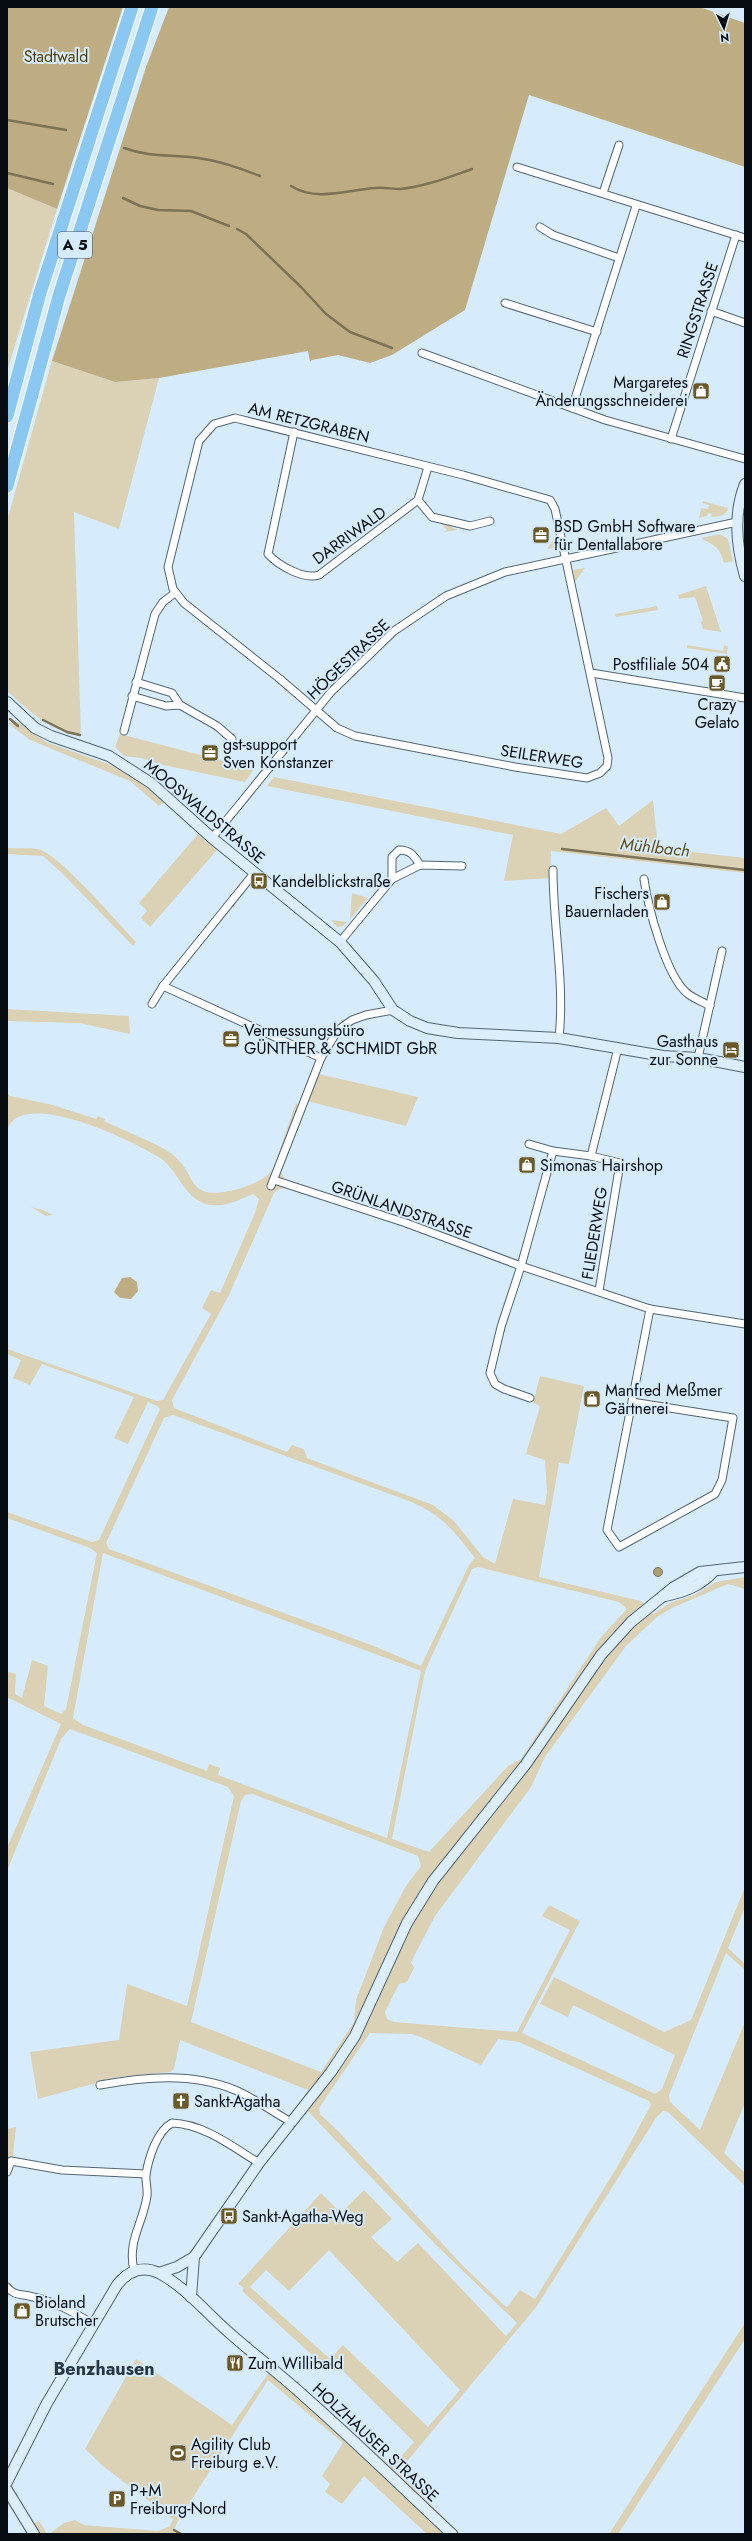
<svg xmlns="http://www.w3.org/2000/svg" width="752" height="2541" font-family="Jost,sans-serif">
<rect width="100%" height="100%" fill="#d6ecfc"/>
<g fill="#dbd1b5" fill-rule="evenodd">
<polygon points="7,188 57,209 7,371"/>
<path d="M52,361L115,382L159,378L119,529L74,512L81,736C49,731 30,711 7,691V521Z"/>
<path d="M703,501L728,508C726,517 719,516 711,517L712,514L708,513L707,516L699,518L701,508L708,509L709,505L702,503Z"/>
<polygon points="439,521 458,530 444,532 447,530"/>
<path d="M720,534L728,539L733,561L724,563C719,545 714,546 701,538Z"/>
<polygon points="556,535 557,543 554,548 547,549"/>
<polygon points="585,568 575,582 573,570"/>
<polygon points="706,586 721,632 703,629 701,622 703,621 695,597 679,599 678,595"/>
<polygon points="657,606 658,610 616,617 615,614"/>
<polygon points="687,645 723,651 724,645 728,646 727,654 687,648"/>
<polygon points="18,722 46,742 125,770 165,802 159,806 130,781 30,740 8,723"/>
<polygon points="120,734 254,769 245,782 163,765 141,758 124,756 115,747"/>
<polygon points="274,777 561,834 606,808 619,826 653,800 658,848 745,858 745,873 551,851 550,878 504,881 513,835 267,786"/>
<polygon points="198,834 217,850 150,927 141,918 147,911 139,903"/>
<path d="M7,848C17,849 31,847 41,850C62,858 117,922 136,942L133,946L62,873L43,856L7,854Z"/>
<polygon points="352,893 368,898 350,919"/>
<polygon points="331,920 347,922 343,926 337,927"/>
<polygon points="7,1009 129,1016 130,1034 79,1023 7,1021"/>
<polygon points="319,1074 418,1097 406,1126 307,1101"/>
<path d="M7,1093L10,1096L53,1105L96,1119L98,1116L105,1119L104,1121C125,1131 147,1139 166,1150C202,1171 180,1204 238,1189C251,1185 264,1180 273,1170L296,1103L305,1107L281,1173L285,1179L474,1249L469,1251L442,1239L289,1188L279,1189L274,1193L229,1295L172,1400L174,1408L287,1452L292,1445L304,1449L307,1458L433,1505L454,1521L483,1557L495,1564L513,1499L545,1505L547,1492L545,1460L526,1454L540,1406L533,1403L540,1376L584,1386L569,1464L559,1463L539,1577L641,1601L653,1614L670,1603L694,1595L716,1582L745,1577V1589L728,1584L674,1607L657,1617L626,1646L545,1757L531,1787L435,1916L411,1962L414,1968L407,1982L399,1984L385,2012L387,2019L394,2022L517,2032L570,1930L542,1916L549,1905L580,1921L522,2033L655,2094L662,2089L675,2055L573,2005L568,2017L540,2004L554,1977L664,2032L691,2020L745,1887V1907L728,1948L745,1964V1970L726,1953L669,2095L670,2102L700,2130L745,2022V2103L724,2153L745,2173V2186L668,2112L663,2111L656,2118L537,2306L398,2472L461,2534H427L364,2476L342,2504L325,2492L330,2484L322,2476L343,2443L268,2380L178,2521L174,2529L184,2534H49L64,2523L75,2520L84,2525L158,2531L170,2526L173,2519L104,2467L85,2449L136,2359L232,2425L275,2364L392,2467L414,2442L331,2359L324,2366L242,2291L244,2288L238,2284L321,2193L341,2213L364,2190L392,2219L371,2237L397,2262L418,2243L506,2336L517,2323L435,2244L300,2103L308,2090L180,2040L174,2069L170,2072L118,2077L38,2099L30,2052L119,2040L127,1984L187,2006L234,1796L228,1787L70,1729L61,1739L7,1871V1848L61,1724L7,1697V1674L9,1672L16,1674L15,1694L22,1698L32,1660L48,1666L44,1706L61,1714L66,1709L97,1553L90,1548L7,1518V1512L92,1542L99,1540L160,1409L157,1406L148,1402L128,1444L114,1438L134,1397L42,1364L30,1385L13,1378L21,1360L7,1354V1349L157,1401L163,1400L211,1314L202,1308L211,1290L220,1293L255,1213L259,1199L253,1194C239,1200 222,1209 206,1204C183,1197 179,1171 160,1158C136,1142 21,1086 7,1130ZM173,1415L409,1501C441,1514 454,1531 475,1558L469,1565L421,1666L374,1646L109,1549L106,1543L164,1418ZM103,1553L421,1671L387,1838L218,1775L220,1768L209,1764L207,1771L83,1725L73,1718ZM478,1567L619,1602L627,1609L601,1637L521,1759L508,1766L429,1852L392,1839L425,1671L472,1569ZM253,1794L418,1856L421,1866L406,1886L384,1927L366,1974L356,2000L354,2022L321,2072L191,2022L241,1801L245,1795ZM370,2033L411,2034L421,2037L481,2065L498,2039L519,2042L649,2101L651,2105L616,2169L535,2299L520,2290L507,2307L505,2306L463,2266L340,2133L320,2114L319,2108ZM329,2250L460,2390L428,2427L343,2345L330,2359L250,2287L266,2270L289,2291Z"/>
<polygon points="31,1207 43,1210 53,1215 46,1216"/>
<polygon points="16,2127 13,2156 7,2160 7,2129"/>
<polygon points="745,2323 745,2339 618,2534 609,2534"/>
<polygon points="39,2521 47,2534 40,2534 34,2523"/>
</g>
<g fill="#bead82">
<polygon points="7,7 123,7 57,209 7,188"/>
<polygon points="169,7 700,7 745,23 745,167 529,95 465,310 392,355 370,363 338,355 312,360 310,362 308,351 159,378 115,382 52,361 146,67"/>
<polygon points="130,1277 137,1282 138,1291 131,1299 120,1298 114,1292 122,1278"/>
</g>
<circle fill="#ae9e73" stroke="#7c7256" cx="658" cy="1572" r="4.5"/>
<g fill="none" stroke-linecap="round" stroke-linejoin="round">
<g stroke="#7c7256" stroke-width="2.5">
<polyline points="7,120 66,130"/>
<path d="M124,148C152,158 170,154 198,158C220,161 239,168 260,176"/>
<polyline points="7,173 53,184"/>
<path d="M291,186C316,202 348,190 375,188C384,187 392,189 400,189C424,187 449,177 472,169"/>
<polyline points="123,198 140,206 158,210 191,211 229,226"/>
<polyline points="237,229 246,234 301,287 326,314 350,332 392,348"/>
<polyline points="10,719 18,726"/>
<polyline points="43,720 67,732 80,735"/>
<polyline points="562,849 745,870"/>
<polyline points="174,2530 181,2534"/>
</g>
<defs>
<g id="street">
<polyline points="517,167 745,238"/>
<polyline points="603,193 619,145"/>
<polyline points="540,227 553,235 619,258"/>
<polyline points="505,303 597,332"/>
<polyline points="711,311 745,323"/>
<polyline points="422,353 605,420 745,459"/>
<polyline points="572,408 636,206"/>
<polygon points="235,418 463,475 550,500 555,509 608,758 607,766 600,773 587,778 515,767 355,736 337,728 280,679 184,603 173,589 168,567 199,441 214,424"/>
<path d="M294,432L268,554C278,565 303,580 319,575L418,500L428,467"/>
<polyline points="671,439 736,235"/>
<polyline points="418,500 432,517 470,526 490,521"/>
<polyline points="591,673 745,698"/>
<polyline points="136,682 172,693 180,705"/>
<polyline points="132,696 166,706 180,705 217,726 232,739"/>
<polyline points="124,731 155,614 163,602 175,593"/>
<polyline points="212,838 331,692 394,631 446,596 505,572 737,522"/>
<path d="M553,870C553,926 565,982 559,1038"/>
<path d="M392,879V857L399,850C411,850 414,856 420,865"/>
<path d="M644,879C648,907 666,977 688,994C695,999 703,1002 710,1006"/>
<polyline points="340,942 392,879 420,865 462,866"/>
<polyline points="163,986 321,1058"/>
<polyline points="152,1004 163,986 255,872"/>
<polyline points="698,1058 722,951"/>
<polyline points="529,1144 553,1151 591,1156 618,1048"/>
<polyline points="591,1156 620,1163 599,1291"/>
<polyline points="274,1180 406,1223 521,1266 650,1309 745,1324"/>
<polyline points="271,1186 321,1058 338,1030 352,1020 366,1015 393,1010"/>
<polyline points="530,1398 504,1389 495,1384 490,1373 501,1327 521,1266 553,1151"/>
<polyline points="632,1402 733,1418 722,1480 715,1494 619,1547 607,1530 650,1309"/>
<path d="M100,2085C144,2077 192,2072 235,2090C254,2098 273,2112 291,2122"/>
<polyline points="7,2172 11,2161 62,2170 146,2174"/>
<path d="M134,2271C127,2240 143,2224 147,2196C148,2188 145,2181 146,2174C149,2157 157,2131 172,2123C204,2124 233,2147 259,2163"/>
<path d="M7,2287C13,2295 20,2294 29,2296C53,2301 72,2311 93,2324"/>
</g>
<g id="secondary">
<path d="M745,484C733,514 736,545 745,576"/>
<polyline points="7,702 35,728 51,736 109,756 151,783 212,838 340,942 374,981 393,1010 410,1021 427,1028 458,1033 559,1038 663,1056 698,1058 745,1067"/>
<path d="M665,1596C684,1592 701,1586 714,1571"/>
<polyline points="159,2273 177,2267 194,2257"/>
<polyline points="191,2297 194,2257 259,2163 331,2072 355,2036 407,1923 433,1881 526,1764 601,1655 631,1622 674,1587 700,1572 745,1567"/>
<path d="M7,2482L47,2403L117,2285C128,2271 142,2265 159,2273C187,2288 209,2316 233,2336C257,2357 282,2376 305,2397C355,2441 403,2488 452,2534"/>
<polyline points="7,2490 34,2534"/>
</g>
<g id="highway">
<polyline points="7,416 40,293 132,7"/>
<polyline points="7,486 59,296 152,7"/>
</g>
</defs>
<use href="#street" stroke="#526572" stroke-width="9"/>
<use href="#secondary" stroke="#526572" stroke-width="12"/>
<use href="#highway" stroke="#fff" stroke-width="15"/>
<use href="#street" stroke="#fff" stroke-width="7"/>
<use href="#secondary" stroke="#dceefb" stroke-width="10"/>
<use href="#highway" stroke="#8ac8f2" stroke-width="13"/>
</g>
<defs>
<symbol id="shop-square" viewBox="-11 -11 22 22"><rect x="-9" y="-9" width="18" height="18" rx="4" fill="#6a5826" stroke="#d6ecfc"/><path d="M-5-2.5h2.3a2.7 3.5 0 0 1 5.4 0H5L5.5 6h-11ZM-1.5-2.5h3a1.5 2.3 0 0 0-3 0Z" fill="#fff"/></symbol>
<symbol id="office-square" viewBox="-11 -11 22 22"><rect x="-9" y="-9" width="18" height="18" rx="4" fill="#6a5826" stroke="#d6ecfc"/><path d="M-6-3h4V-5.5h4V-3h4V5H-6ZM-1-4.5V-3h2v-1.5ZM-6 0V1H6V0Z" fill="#fff"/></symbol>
<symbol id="civic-square" viewBox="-11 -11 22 22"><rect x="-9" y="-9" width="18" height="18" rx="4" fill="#6a5826" stroke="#d6ecfc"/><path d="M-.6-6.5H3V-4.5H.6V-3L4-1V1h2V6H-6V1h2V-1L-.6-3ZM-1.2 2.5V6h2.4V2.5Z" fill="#fff"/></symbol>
<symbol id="cafe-square" viewBox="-11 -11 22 22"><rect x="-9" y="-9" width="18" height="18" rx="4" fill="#6a5826" stroke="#d6ecfc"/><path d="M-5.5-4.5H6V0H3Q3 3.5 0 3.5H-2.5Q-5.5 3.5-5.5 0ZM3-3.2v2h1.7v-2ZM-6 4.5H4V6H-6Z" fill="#fff"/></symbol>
<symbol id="bus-square" viewBox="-11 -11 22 22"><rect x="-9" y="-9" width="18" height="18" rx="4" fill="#6a5826" stroke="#d6ecfc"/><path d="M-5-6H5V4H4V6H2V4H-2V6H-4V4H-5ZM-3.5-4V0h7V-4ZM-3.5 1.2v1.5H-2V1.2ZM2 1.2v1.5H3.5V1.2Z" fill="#fff"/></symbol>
<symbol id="hotel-square" viewBox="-11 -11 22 22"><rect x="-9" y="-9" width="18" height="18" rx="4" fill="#6a5826" stroke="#d6ecfc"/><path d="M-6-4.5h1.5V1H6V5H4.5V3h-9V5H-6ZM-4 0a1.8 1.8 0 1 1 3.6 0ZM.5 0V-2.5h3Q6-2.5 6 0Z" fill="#fff"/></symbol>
<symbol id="church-square" viewBox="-11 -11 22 22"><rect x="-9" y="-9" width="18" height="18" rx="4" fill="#6a5826" stroke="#d6ecfc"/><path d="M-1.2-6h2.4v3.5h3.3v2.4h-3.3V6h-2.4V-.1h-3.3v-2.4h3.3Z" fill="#fff"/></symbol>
<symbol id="restaurant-square" viewBox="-11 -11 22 22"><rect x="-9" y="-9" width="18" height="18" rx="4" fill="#6a5826" stroke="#d6ecfc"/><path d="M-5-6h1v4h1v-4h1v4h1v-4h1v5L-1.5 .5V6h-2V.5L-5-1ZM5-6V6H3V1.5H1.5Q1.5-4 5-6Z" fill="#fff"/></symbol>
<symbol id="stadium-square" viewBox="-11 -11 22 22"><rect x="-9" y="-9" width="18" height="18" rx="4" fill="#6a5826" stroke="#d6ecfc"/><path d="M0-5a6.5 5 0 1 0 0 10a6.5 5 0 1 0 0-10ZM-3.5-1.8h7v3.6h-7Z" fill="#fff"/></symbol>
<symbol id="parking-square" viewBox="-11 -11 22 22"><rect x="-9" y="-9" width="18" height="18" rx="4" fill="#6a5826" stroke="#d6ecfc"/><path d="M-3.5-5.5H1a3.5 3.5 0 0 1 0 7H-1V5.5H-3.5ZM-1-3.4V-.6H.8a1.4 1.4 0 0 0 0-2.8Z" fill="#fff"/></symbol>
</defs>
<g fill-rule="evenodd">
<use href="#shop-square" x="691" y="381" width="20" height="20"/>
<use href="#office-square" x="531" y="525" width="20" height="20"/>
<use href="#civic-square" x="712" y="654" width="20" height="20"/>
<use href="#cafe-square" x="707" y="673" width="20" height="20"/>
<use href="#office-square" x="200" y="743" width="20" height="20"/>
<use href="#bus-square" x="249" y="871" width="20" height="20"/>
<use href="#shop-square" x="652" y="892" width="20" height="20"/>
<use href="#office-square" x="221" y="1029" width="20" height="20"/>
<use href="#hotel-square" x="721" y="1040" width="20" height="20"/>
<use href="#shop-square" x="517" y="1155" width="20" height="20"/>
<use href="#shop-square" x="582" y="1389" width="20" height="20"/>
<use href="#church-square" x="171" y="2091" width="20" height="20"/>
<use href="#bus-square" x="219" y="2206" width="20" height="20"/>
<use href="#shop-square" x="12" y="2301" width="20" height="20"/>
<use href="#restaurant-square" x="225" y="2353" width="20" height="20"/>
<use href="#stadium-square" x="168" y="2443" width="20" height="20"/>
<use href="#parking-square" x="107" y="2489" width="20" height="20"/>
</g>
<g text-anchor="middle" stroke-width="4" stroke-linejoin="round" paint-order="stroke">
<rect fill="#d6ecfc" stroke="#444f58" stroke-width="1" x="58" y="232" width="34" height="26" rx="3"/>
<g font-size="15" font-weight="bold" fill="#060c12">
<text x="75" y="250">A 5</text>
</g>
<g font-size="16" fill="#513f06" stroke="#d6ecfc">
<text x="56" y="62">Stadtwald</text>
</g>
<g font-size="16" fill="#060c12" stroke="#d6ecfc">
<text transform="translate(697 310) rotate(-72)" y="6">RINGSTRASSE</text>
<text transform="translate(309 422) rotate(14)" y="6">AM RETZGRABEN</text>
<text transform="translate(349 535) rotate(-36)" y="6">DARRIWALD</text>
<text transform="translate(348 659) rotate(-44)" y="6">HÖGESTRASSE</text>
<text transform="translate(542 756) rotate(9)" y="6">SEILERWEG</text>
<text transform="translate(205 811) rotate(40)" y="6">MOOSWALDSTRASSE</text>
<text transform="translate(402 1209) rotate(19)" y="6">GRÜNLANDSTRASSE</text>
<text transform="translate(594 1233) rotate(-81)" y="6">FLIEDERWEG</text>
<text transform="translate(376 2442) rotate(43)" y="6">HOLZHAUSER STRASSE</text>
</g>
<g font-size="16" fill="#060c12" stroke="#d6ecfc" text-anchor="start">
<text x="688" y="388" text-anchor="end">Margaretes<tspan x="688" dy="18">Änderungsschneiderei</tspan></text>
<text x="554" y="532">BSD GmbH Software<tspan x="554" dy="18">für Dentallabore</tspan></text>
<text x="709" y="670" text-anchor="end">Postfiliale 504</text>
<text x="717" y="710" text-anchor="middle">Crazy<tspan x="717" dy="18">Gelato</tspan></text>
<text x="223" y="750">gst-support<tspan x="223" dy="18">Sven Konstanzer</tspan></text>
<text x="272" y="887">Kandelblickstraße</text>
<text x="649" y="899" text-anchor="end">Fischers<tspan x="649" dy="18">Bauernladen</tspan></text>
<text x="244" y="1036">Vermessungsbüro<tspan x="244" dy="18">GÜNTHER &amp; SCHMIDT GbR</tspan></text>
<text x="718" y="1047" text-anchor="end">Gasthaus<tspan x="718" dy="18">zur Sonne</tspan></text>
<text x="540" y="1171">Simonas Hairshop</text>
<text x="605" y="1396">Manfred Meßmer<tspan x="605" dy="18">Gärtnerei</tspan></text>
<text x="194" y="2107">Sankt-Agatha</text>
<text x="242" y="2222">Sankt-Agatha-Weg</text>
<text x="35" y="2308">Bioland<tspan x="35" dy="18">Brutscher</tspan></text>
<text x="248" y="2369">Zum Willibald</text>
<text x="191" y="2450">Agility Club<tspan x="191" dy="18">Freiburg e.V.</tspan></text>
<text x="130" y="2496">P+M<tspan x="130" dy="18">Freiburg-Nord</tspan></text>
</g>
<g font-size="17" font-style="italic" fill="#5f4d18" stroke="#d6ecfc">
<text transform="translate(655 847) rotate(6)" y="6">Mühlbach</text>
</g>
<g font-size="18" font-weight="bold" fill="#253743" stroke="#d6ecfc">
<text x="104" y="2375">Benzhausen</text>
</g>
</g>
<rect width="752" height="2541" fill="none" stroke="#060c12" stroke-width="16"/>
<g transform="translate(724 28) rotate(175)" stroke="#d6ecfc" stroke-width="3" paint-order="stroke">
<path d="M0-3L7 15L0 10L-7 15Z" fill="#060c12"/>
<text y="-6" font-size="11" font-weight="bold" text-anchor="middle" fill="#060c12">N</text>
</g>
</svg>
